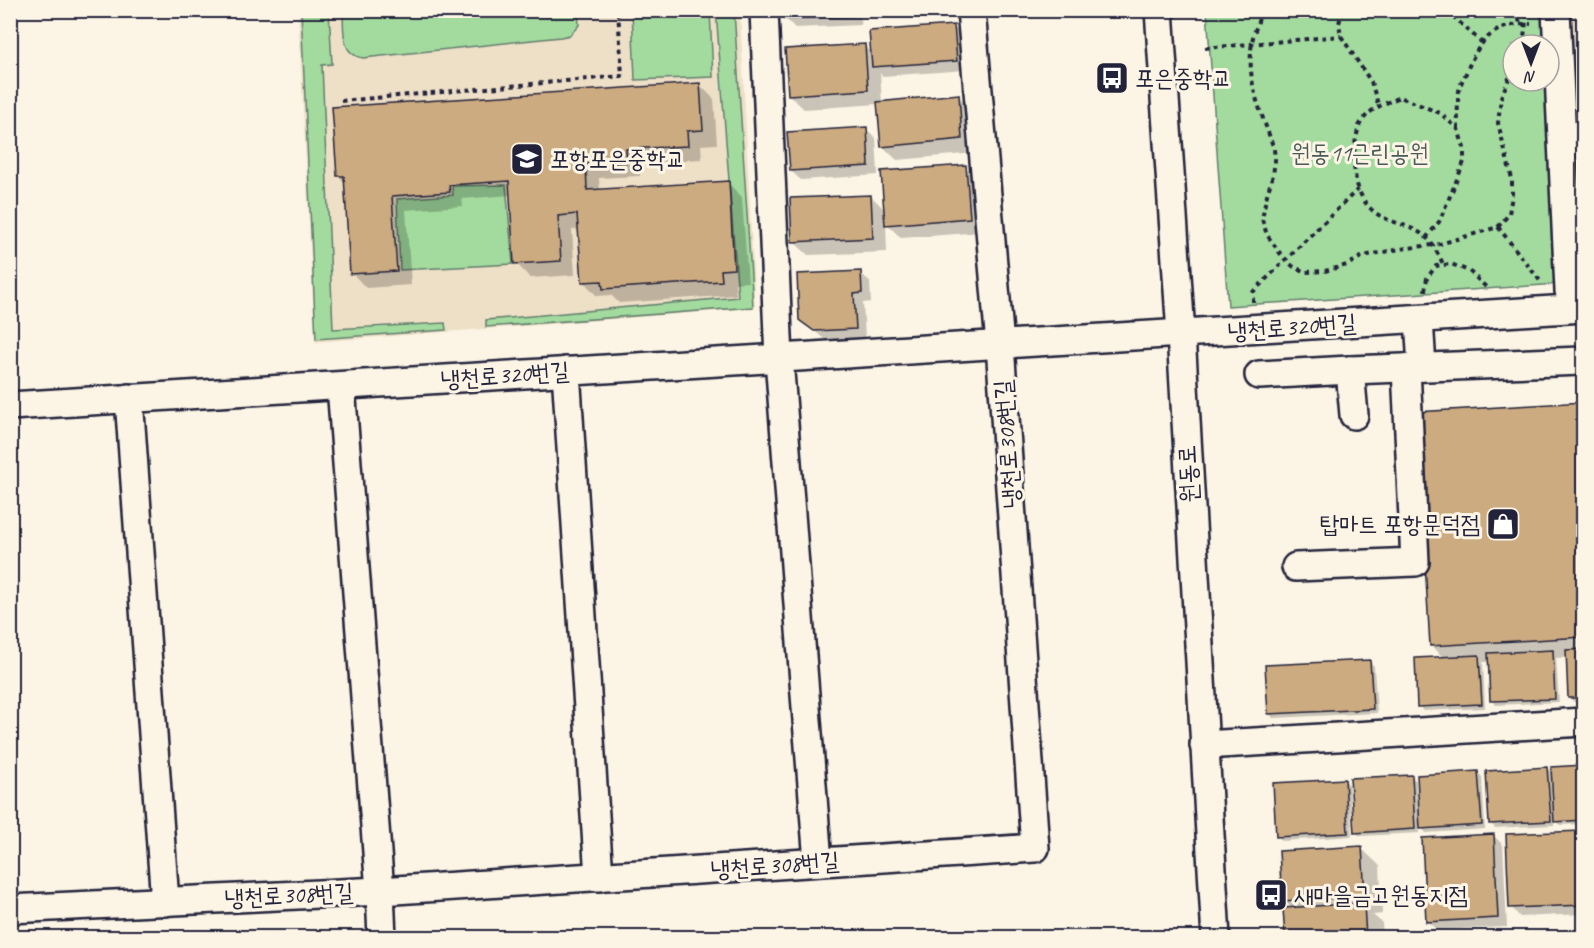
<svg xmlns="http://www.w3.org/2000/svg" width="1594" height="948" font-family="Caveat,'Poor Story',sans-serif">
<rect width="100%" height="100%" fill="#fcf5e5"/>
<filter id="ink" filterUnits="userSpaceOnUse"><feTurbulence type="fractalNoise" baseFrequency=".0167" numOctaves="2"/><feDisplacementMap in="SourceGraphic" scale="12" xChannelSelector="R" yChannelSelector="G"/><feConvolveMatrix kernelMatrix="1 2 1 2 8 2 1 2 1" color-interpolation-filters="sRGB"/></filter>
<g filter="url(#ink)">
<g fill="#eedfc7">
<polygon points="298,11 740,11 755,308 315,342"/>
<polygon points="1565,11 1584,11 1584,281 1576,281"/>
</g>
<g fill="#a3db9f" stroke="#627e6d" stroke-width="1.5">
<polygon points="301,11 329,11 332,64 322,65 333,329 445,323 446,330 316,339"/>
<path d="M343,11H578L579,25L570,35L561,37L363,58C340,55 344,29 343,11Z"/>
<polygon points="632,11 710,11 713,77 635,80"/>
<polygon points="716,11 734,11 753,307 486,327 486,320 738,297"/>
<polygon points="1207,11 1544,11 1546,45 1513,45 1513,81 1548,81 1559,284 1228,306"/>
<polygon points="1576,11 1583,11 1583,51 1578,52"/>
<polygon points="506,185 513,264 400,270 397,199 453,195 452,186"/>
</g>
<g fill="#0003">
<polygon points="785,10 860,10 861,25 795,28 785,18"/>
<polygon points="954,27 963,37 966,70 883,76 880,73 882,103 958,96 972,110 976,153 897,160 882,146 879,104 804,109 789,95 865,46 872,53"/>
<polygon points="699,84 714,99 717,144 701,145 702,159 640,163 640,176 599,178 600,191 728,183 742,197 748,282 735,283 736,295 619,303 611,295 597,296 583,281 580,229 572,230 575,275 530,278 516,263 511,195 462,199 463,206 406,210 411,285 366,288 352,273 346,184 338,176"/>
<polygon points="866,129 876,138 878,175 801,180 791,171"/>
<polygon points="965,167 980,181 983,232 901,238 886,223 887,252 808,255 793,241 871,196 886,211"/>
<polygon points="860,272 870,282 871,302 863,303 865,338 825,340 801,319"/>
<polygon points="1584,403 1584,702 1574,702 1569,697 1567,657 1556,658 1559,702 1496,705 1492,701 1490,662 1483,662 1485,708 1423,711 1419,706 1444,658 1431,646"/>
<polygon points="1370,662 1374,666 1377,713 1273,718 1269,713"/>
<polygon points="1584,767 1584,824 1560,825 1554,820 1554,825 1495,828 1491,824 1547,768 1553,774"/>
<polygon points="1478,773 1482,777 1485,829 1426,833 1419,825 1419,833 1360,836 1355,832 1411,776 1416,781 1418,810 1421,809"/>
<polygon points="1345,780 1349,785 1352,836 1282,841 1278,836"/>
<polygon points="1582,832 1584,834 1584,914 1520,917 1511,907"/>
<polygon points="1493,835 1503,845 1507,927 1437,930 1427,921"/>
<polygon points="1361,848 1380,866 1382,914 1373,915 1382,923 1383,938 1286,938 1292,909 1284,900"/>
</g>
<g fill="#cdab80" stroke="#22223b" stroke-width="1.5">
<polygon points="783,10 851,10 852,16 784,19"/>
<polygon points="954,25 957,61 872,67 869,31"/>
<polygon points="865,44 868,90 788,95 785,49"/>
<polygon points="700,83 703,130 687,131 688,146 626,149 627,162 586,164 587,190 729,181 734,269 721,270 722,281 603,289 602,281 582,282 577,214 558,216 561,261 514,264 509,181 449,185 450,192 392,196 397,271 350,274 344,176 337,176 332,107"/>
<polygon points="959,94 962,139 881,147 877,102"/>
<polygon points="867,127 869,166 790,171 787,132"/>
<polygon points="966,165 970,218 885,225 881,171"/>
<polygon points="871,195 873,238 792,242 790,198"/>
<polygon points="861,271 862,293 854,294 856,329 814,331 799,320 797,274"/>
<polygon points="1584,402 1584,637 1430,646 1416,412"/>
<polygon points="1584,649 1584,698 1568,698 1566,650"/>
<polygon points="1553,650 1555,699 1490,701 1488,653"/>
<polygon points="1479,655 1482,704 1417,707 1415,658"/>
<polygon points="1370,660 1373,709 1268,714 1265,665"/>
<polygon points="1584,765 1584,820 1554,822 1551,767"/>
<polygon points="1547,767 1551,821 1489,824 1486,771"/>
<polygon points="1478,771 1482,825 1420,829 1417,775"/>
<polygon points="1412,775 1415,829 1354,833 1350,778"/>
<polygon points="1345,779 1348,833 1276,837 1273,783"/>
<polygon points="1582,831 1584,905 1509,908 1506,834"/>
<polygon points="1494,834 1498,918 1426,922 1422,838"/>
<polygon points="1362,846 1365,896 1282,901 1279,851"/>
<polygon points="1364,903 1366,938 1285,938 1283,908"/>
</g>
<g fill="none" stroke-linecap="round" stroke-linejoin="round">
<defs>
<g id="minor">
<polyline points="764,10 779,359 818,862"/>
<polyline points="1159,10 1181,334 1216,938"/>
<polyline points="1556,10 1569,291"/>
<polyline points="1419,319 1422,367"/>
<polyline points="566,371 599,877"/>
<polyline points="1259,375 1350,370"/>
<polyline points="341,386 380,891 382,938"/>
<polyline points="129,398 165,902"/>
<polyline points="10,406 1584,308"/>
<polyline points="1354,415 1350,370 1582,361"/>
<polyline points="1296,567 1415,562 1406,368"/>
<polyline points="1204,745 1584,722"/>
<polyline points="10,909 380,891 1035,848 1000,345 971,10"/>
</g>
</defs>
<use href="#minor" stroke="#22223b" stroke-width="32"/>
<g stroke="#22223b" stroke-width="4" stroke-dasharray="4.5 4.5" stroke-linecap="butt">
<path d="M1261,10C1259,21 1254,31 1252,42C1246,85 1261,110 1274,149L1275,160L1273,175L1266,198L1262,219L1267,235L1285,260L1294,267L1306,272L1325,271L1347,265L1363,256L1400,249L1440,244L1498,227L1509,214L1512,195V179L1498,123L1501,97L1513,69"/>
<polyline points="1343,10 1339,23 1341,36 1371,82 1379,107"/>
<polyline points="1446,10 1481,42"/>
<polyline points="1514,10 1521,24"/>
<polyline points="1523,45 1527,14"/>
<polyline points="1205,48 1341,36"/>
<polyline points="341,101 622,76 618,10"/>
<path d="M1458,129C1458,116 1457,103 1459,91C1460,85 1463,79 1466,73C1479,40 1494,23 1531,24"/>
<polyline points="1498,227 1541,282"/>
<path d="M1426,238L1439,222L1453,189L1464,162V148L1458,129L1440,113L1400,97C1386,103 1371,108 1362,121C1358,126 1358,132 1356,138C1352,160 1353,191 1370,208C1385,224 1411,223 1427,238C1434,245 1439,257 1444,265"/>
<polyline points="1425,291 1427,278 1436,266 1451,264 1469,271 1486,287"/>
<polyline points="1253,302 1253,292 1359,188"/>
</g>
<use href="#minor" stroke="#fcf5e5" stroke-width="27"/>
</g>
</g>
<defs>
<symbol id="bus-square" viewBox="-11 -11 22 22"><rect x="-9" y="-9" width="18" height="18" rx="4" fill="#22223b" stroke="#fcf5e5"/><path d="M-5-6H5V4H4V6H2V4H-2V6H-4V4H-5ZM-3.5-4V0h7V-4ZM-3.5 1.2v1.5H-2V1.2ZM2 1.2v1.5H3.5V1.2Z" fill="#fff"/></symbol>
<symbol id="school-square" viewBox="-11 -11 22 22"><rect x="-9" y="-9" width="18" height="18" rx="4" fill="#22223b" stroke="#fcf5e5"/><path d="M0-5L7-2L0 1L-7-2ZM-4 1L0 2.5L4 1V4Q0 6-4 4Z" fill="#fff"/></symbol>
<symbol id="shop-square" viewBox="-11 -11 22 22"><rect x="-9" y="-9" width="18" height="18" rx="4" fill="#22223b" stroke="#fcf5e5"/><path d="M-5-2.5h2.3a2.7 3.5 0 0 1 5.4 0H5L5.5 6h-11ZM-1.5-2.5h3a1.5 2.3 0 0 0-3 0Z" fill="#fff"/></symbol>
</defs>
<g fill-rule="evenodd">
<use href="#bus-square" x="1093" y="59" width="38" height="38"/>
<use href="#school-square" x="508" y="140" width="38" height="38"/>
<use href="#shop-square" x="1484" y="505" width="38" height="38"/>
<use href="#bus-square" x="1252" y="876" width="38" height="38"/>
</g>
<g text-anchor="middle" stroke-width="6" stroke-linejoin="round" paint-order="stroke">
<g font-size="24" fill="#22223b" stroke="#fcf5e5" text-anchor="start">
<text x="1135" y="86">포은중학교</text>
<text x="550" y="167">포항포은중학교</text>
<text x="1480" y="532" text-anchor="end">탑마트 포항문덕점</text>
<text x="1294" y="903">새마을금고원동지점</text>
</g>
<g font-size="24" fill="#495a59" stroke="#fcf5e5">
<text x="1360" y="161">원동11근린공원</text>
</g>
<g font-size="24" fill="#22223b" stroke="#fcf5e5">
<text transform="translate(1292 327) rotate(-4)" y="8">냉천로320번길</text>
<text transform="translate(505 375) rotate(-4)" y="8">냉천로320번길</text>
<text transform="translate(1007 444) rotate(-94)" y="8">냉천로308번길</text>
<text transform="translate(1188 474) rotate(-93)" y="8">원동로</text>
<text transform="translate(775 865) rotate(-4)" y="8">냉천로308번길</text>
<text transform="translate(289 895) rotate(-3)" y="8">냉천로308번길</text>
</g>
</g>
<rect width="1594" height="948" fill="none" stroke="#fcf5e5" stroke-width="36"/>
<rect x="18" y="18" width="1558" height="912" fill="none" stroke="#22223b" stroke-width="2" filter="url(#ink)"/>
<g transform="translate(1531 63) rotate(180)"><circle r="28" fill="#fcf5e5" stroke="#a5a1a1" stroke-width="1.5"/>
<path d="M0-4.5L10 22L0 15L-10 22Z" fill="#22223b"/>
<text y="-9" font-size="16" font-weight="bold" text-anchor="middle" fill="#22223b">N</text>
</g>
</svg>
